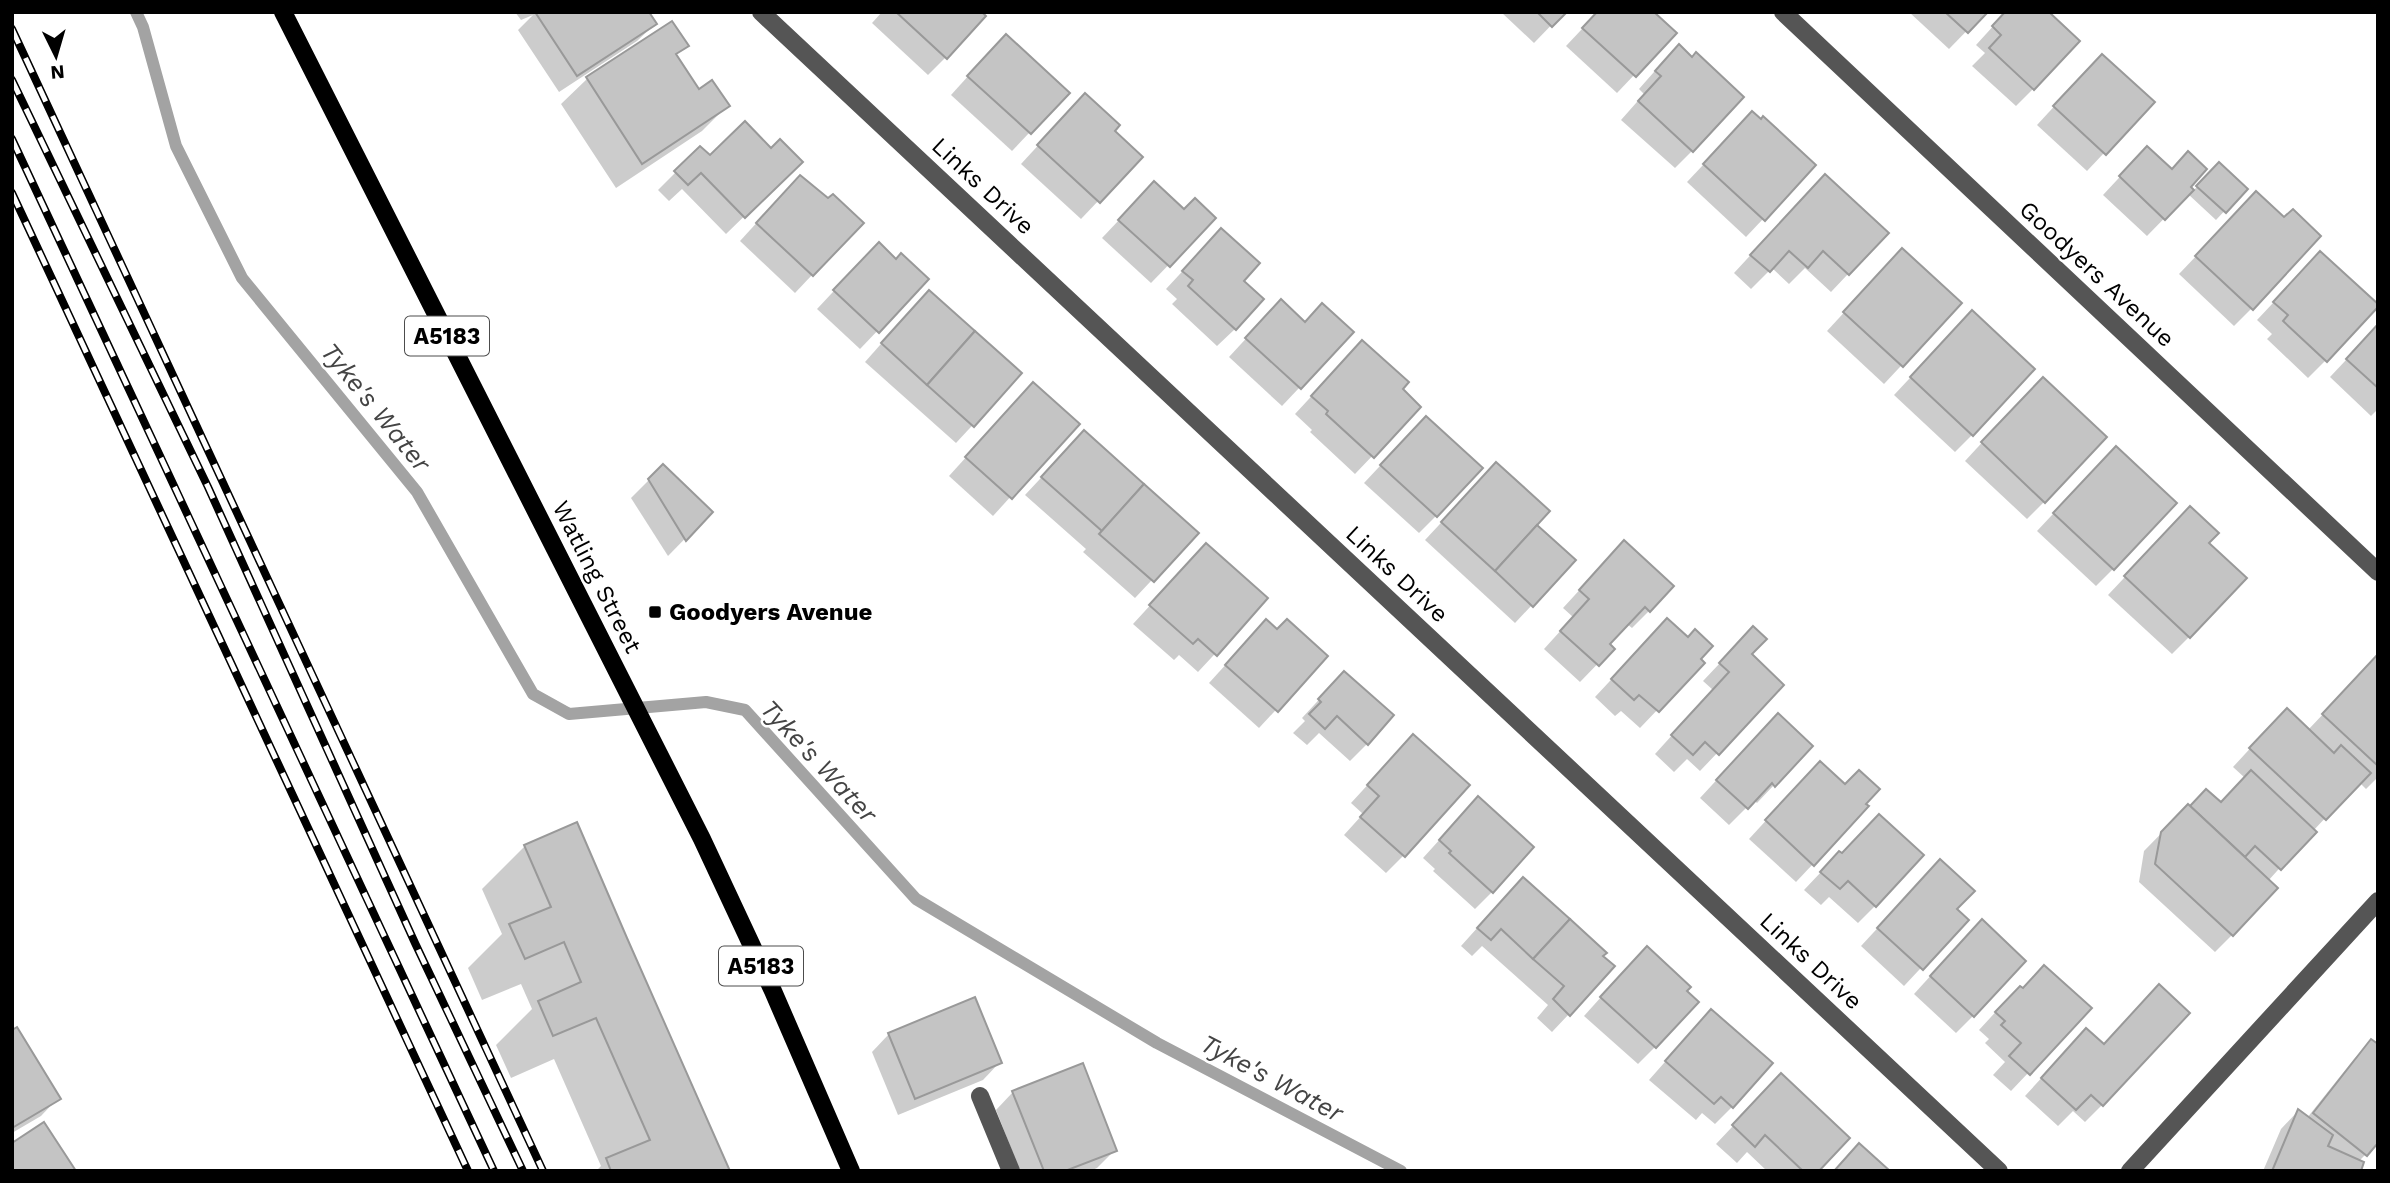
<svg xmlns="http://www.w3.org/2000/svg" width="2390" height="1183" font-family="'Work Sans',sans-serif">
<rect width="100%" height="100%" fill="#fff"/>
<g fill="#0003">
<polygon points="515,12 647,12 655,24 637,41 559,92 518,30 533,15 521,20"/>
<polygon points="882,12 980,12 946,57 928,75 872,23"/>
<polygon points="1501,12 1564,12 1534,43"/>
<polygon points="1598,12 1674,33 1617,93 1566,46"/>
<polygon points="1909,12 1985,12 1949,49"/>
<polygon points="2006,12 2033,89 2016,106 1972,66 1985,53 1976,45"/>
<polygon points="672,23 686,45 675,56 698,91 727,106 702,131 616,188 561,104 587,79"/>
<polygon points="989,53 1067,93 1012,151 951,95"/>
<polygon points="1661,64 1692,151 1675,168 1621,120 1644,94 1639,89"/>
<polygon points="2085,73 2152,102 2087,171 2037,125"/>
<polygon points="1068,113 1112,132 1140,157 1081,219 1021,164"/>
<polygon points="1735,131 1814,165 1746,237 1687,182"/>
<polygon points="700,148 710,158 771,150 800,162 726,234 682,189 669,201 658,190"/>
<polygon points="2219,164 2245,189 2216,220 2188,194 2147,236 2103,195 2130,166 2188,187 2193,191"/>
<polygon points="1807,194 1848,274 1831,292 1805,268 1789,284 1772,268 1751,289 1734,273"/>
<polygon points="782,195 828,201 812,275 795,293 740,241"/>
<polygon points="1137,201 1214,218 1151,283 1102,238"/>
<polygon points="2239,211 2251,309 2234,326 2179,274"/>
<polygon points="1204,248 1242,281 1235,329 1217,346 1172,304 1177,299 1166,289"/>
<polygon points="896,261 927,279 860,349 817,309 861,262"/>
<polygon points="1885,268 1960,303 1884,384 1827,331"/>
<polygon points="2303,271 2326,360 2308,378 2267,339 2272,334 2257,320"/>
<polygon points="911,310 1020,374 956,443 865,362"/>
<polygon points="1264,319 1304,323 1352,332 1282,406 1229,357"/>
<polygon points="2378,326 2378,409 2371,416 2330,377"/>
<polygon points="1955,330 1972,435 1955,452 1894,395"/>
<polygon points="1345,360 1400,389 1419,407 1355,474 1310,432 1312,430 1295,414"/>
<polygon points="2025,396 2044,502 2027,519 1965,461"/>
<polygon points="1016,402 1077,424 993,516 949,476"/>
<polygon points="1409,435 1436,516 1419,533 1364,483"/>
<polygon points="1067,450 1196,533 1135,598 1083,552 1086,549 1025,495"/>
<polygon points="663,466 711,512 668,556 631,498"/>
<polygon points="2098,466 2113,569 2096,586 2037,531"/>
<polygon points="1479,482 1535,525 1532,605 1515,623 1425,540"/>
<polygon points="2173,526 2207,543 2189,637 2172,654 2108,595"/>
<polygon points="1607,560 1649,611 1632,628 1627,624 1608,644 1612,649 1580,682 1544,649 1573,617 1563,608"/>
<polygon points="1189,563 1266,599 1198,672 1179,655 1174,660 1133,624"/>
<polygon points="1277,631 1326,656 1259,728 1209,683 1249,639"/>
<polygon points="1650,638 1702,663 1640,728 1621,711 1615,716 1595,697"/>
<polygon points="1736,646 1749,654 1782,685 1700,771 1687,759 1674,772 1655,754 1713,690 1703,681"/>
<polygon points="2378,656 2378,777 2366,789 2359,782 2313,831 2268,881 2232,935 2215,952 2139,882 2144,851 2188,806 2220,804 2245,778 2233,767 2269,728 2308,730"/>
<polygon points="1327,691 1367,744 1350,761 1319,733 1307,745 1293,733 1305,721 1302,718"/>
<polygon points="1760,733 1774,785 1757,803 1754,800 1729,825 1700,798"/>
<polygon points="1396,754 1404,855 1386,873 1344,835 1363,814 1351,803"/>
<polygon points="1803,780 1845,786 1813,864 1796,882 1749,839"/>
<polygon points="1461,816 1492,892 1475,909 1433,871 1435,869 1423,858"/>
<polygon points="525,846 728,1171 596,1171 601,1166 554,1059 511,1078 496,1045 532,1009 521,984 482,1000 468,968 502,934 482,889"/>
<polygon points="1839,853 1875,906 1858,923 1829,897 1821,905 1804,890"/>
<polygon points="1923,879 1966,920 1904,986 1861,946"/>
<polygon points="1505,897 1604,953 1569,1014 1552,1032 1537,1018 1548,1005 1482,946 1472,956 1461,946"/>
<polygon points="1964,939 1973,1016 1956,1033 1914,994"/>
<polygon points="1629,966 1655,1047 1638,1064 1584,1016"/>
<polygon points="2002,1005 2089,1009 2011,1091 1993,1075 2005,1062 1985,1043 1989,1039 1979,1030"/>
<polygon points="1694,1029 1732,1107 1715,1124 1702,1113 1696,1120 1649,1080"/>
<polygon points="12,1032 58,1098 41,1116 12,1133"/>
<polygon points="889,1034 1000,1062 983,1080 898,1115 872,1052"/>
<polygon points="2371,1042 2366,1154 2359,1161 2359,1171 2263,1171 2281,1129 2298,1111 2307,1118 2354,1059"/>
<polygon points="2069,1048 2102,1105 2085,1122 2073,1111 2058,1126 2025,1096"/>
<polygon points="1013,1092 1115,1150 1097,1168 1090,1171 1020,1171 996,1110"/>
<polygon points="1764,1093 1817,1171 1767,1171 1747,1152 1737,1163 1716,1144"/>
</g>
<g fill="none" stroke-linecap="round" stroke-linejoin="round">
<polyline stroke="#a3a3a3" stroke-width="12" points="136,12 143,27 176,146 242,278 417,492 533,694 569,714 706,702 745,710 916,899 1157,1043 1401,1171"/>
</g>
<g fill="#c4c4c4" stroke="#999" stroke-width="2">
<polygon points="535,12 649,12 657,24 577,76"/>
<polygon points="896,12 982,12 986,16 947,59"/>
<polygon points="1537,12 1567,12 1552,27"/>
<polygon points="1597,12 1654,12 1677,33 1636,77 1582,28"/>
<polygon points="1945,12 1988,12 1968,33"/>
<polygon points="2005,12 2049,12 2080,41 2034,90 1989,48 2001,35 1992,26"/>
<polygon points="672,21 689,46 676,54 699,89 712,80 730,106 642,164 586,77"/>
<polygon points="1006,34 1070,93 1031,134 967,76"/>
<polygon points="1679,44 1692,57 1696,52 1744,97 1693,152 1638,101 1661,76 1655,71"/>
<polygon points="2102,54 2155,102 2106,155 2053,106"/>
<polygon points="1085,93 1120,125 1115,131 1143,157 1100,203 1037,145"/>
<polygon points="1752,111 1761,119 1763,116 1816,165 1765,221 1703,164"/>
<polygon points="745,121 771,148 780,139 803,162 745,218 701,173 688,185 674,171 700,146 710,155"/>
<polygon points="2147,146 2172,169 2188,151 2207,169 2191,187 2194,190 2165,220 2119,176"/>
<polygon points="2219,162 2248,189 2226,213 2196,186"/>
<polygon points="1825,174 1889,233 1849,275 1823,251 1808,268 1789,251 1770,272 1750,255"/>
<polygon points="800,175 828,198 833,194 864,223 813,276 756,223"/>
<polygon points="1154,181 1184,209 1195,198 1216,218 1170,267 1118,220"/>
<polygon points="2256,191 2284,217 2293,209 2321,236 2253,310 2195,256"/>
<polygon points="1221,228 1260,263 1244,281 1264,299 1236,330 1188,286 1193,280 1182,271"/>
<polygon points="879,242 896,259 901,253 929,279 879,333 833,290"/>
<polygon points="1902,248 1962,303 1903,367 1843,312"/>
<polygon points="2320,251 2378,304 2378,307 2327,362 2283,321 2288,315 2273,302"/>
<polygon points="929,290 975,331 927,385 881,343"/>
<polygon points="1281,299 1305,322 1322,303 1354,332 1301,389 1245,338"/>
<polygon points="1972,310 2035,369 1973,436 1910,377"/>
<polygon points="2378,324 2378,388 2346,359"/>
<polygon points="975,331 1022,373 974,427 927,385"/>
<polygon points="1362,340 1409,382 1403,389 1421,407 1374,458 1326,414 1328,411 1311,396"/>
<polygon points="2043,377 2107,437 2045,503 1981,442"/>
<polygon points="1033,382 1080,424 1012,499 965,457"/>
<polygon points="1426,416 1483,468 1437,517 1380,465"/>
<polygon points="1084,430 1144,484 1102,531 1041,477"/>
<polygon points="2116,446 2177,503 2114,570 2053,513"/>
<polygon points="1496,462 1550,511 1495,571 1441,522"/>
<polygon points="663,464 713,512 686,541 648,479"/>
<polygon points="1144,484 1199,533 1154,582 1099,534"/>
<polygon points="2190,506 2219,533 2209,543 2247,578 2190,638 2124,576"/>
<polygon points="1537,525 1576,560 1533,607 1495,571"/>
<polygon points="1624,540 1674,586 1650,612 1645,607 1610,644 1615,649 1599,666 1560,631 1589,599 1579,590"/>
<polygon points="1206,543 1268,598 1217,656 1198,639 1193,644 1149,605"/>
<polygon points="1667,618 1688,637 1695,629 1713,646 1701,659 1705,663 1659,712 1639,695 1634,700 1611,679"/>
<polygon points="1266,619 1277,629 1287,619 1328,656 1278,712 1225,665"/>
<polygon points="1753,626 1767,639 1752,654 1784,685 1719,755 1705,742 1693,755 1671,735 1729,672 1719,663"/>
<polygon points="2378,654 2378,766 2322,714"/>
<polygon points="1344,671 1394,715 1368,745 1337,716 1325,729 1309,714 1321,702 1318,699"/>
<polygon points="2287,708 2334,753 2341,745 2371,773 2326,820 2249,748"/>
<polygon points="1778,713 1813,746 1775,787 1772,783 1748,809 1716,780"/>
<polygon points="1413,734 1470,785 1405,857 1360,817 1379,796 1367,785"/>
<polygon points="1820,761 1845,784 1859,770 1880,789 1866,804 1869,806 1814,866 1765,820"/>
<polygon points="2251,770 2317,832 2281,870 2255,846 2245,857 2190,806 2206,789 2221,802"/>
<polygon points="1478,796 1534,847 1493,893 1449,853 1451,851 1439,840"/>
<polygon points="2188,804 2278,888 2233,936 2155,864 2161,832"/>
<polygon points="1879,814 1924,855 1876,907 1848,881 1840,889 1820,872 1839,851 1842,853"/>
<polygon points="577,822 627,938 730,1171 611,1171 606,1158 650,1140 596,1018 553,1036 538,1001 581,982 564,942 525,959 509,924 551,907 524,845"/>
<polygon points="1940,859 1975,891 1957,909 1969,920 1923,970 1877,928"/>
<polygon points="1523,877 1570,919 1533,959 1501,929 1491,940 1477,928"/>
<polygon points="1570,919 1607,953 1603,956 1615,966 1570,1016 1553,999 1564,986 1533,959"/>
<polygon points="1982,919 2026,961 1974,1017 1930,976"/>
<polygon points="1647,946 1691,987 1687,991 1699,1002 1656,1048 1600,997"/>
<polygon points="2044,965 2092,1008 2030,1075 2009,1056 2021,1043 2001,1025 2005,1021 1995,1012 2020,986 2023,988"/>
<polygon points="2159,984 2190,1013 2103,1106 2091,1095 2076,1110 2041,1078 2086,1028 2104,1044"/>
<polygon points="975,997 1002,1063 915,1099 888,1033"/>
<polygon points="1711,1009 1773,1063 1733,1108 1721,1097 1714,1104 1665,1061"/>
<polygon points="17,1027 61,1099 12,1128 12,1030"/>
<polygon points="2371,1039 2378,1044 2378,1143 2367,1156 2313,1113"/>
<polygon points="1083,1063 1117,1151 1065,1171 1044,1171 1012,1091"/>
<polygon points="1781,1073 1850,1138 1819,1171 1803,1171 1765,1135 1755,1147 1732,1125"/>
<polygon points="2298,1109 2333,1135 2328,1146 2364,1162 2361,1171 2272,1171"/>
<polygon points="44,1122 76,1171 13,1171 12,1143"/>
<polygon points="1859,1143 1890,1171 1834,1171"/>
</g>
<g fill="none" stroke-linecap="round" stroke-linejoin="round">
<g stroke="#555" stroke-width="18">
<polyline points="761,12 1999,1171"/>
<polyline points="1783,12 2378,572"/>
<polyline points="980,1096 1011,1171"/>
<polyline points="2130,1171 2378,901"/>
</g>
<polyline stroke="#000" stroke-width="18" points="283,12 702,839 773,991 851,1171"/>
<defs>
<g id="rail">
<polyline points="12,29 543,1171"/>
<polyline points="12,80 208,487 415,943 523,1171"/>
<polyline points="12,139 494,1171"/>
<polyline points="12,193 468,1171"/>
</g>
</defs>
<use href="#rail" stroke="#000" stroke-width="8"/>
<use href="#rail" stroke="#fff" stroke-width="5" stroke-dasharray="16" stroke-linecap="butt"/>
</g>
<rect fill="#000" stroke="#fff" stroke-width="2.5" x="648" y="605" width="14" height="14" rx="3.5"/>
<g text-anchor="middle" stroke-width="5" stroke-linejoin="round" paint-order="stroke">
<g fill="#fff" stroke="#4c4c4c" stroke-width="2">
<rect x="405" y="316.5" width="84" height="39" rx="5"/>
<rect x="719" y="946.5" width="84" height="39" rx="5"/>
</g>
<g font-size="23" font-weight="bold" fill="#000">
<text x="447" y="344">A5183</text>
<text x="761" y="974">A5183</text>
</g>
<g font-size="24" fill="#000" stroke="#fff">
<text transform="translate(983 186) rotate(43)" y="8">Links Drive</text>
<text transform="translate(2097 274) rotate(43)" y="8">Goodyers Avenue</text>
<text transform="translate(1397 574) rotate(43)" y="8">Links Drive</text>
<text transform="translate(597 577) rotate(63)" y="8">Watling Street</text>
<text transform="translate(1811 961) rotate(43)" y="8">Links Drive</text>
</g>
<g font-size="24" font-weight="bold" fill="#000" stroke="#fff" text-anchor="start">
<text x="669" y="620">Goodyers Avenue</text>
</g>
<g font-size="26" font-style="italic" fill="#444" stroke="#fff">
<text transform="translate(376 407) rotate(51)" y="9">Tyke's Water</text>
<text transform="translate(819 761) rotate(47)" y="9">Tyke's Water</text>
<text transform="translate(1272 1078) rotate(28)" y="9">Tyke's Water</text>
</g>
</g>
<rect width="2390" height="1183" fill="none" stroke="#000000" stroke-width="28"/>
<g transform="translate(56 56) rotate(175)" stroke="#ffffff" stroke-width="5" paint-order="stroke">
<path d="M0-5L12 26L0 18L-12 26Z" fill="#000000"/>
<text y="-10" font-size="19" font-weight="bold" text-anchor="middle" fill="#000000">N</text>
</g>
</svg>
